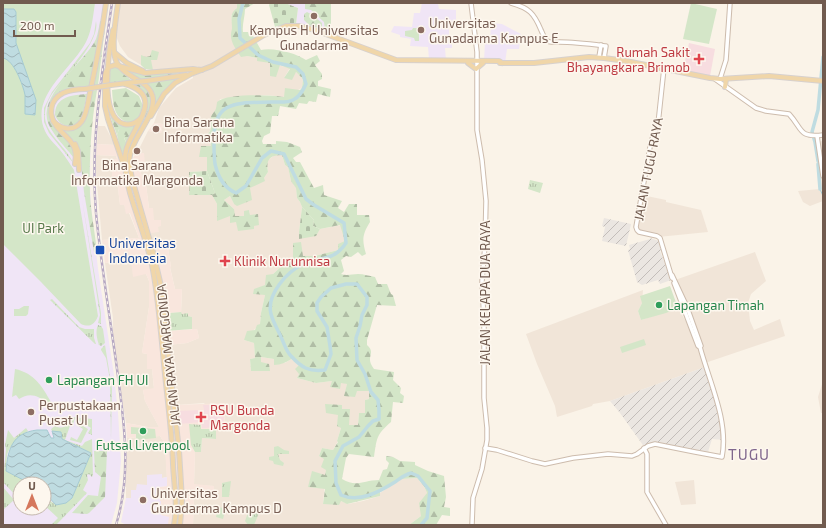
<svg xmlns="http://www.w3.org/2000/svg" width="826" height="528" font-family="'Exo 2',sans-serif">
<defs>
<pattern id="industrial-furrows" width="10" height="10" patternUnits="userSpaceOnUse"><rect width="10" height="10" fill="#ebe6e1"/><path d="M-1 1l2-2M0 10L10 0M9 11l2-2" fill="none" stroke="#c3bdb9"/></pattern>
<pattern id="grass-tufts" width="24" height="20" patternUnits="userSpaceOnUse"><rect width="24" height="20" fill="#d4e6c8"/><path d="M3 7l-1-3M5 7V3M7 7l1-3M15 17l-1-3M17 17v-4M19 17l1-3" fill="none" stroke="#b0bda5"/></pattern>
<pattern id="forest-firs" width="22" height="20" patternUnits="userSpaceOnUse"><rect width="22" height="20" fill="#d4e6c8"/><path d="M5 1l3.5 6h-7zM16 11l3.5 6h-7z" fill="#b0bda5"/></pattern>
<pattern id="cemetery-stones" width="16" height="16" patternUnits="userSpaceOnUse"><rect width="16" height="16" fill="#d4e6c8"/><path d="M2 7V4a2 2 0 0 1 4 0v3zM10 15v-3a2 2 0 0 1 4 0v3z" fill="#b0bda5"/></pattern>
<pattern id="water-waves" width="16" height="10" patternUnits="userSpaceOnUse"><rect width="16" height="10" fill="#bfdce1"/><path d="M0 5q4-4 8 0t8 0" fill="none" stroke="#a0b5b9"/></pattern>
</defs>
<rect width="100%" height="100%" fill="#faf3e8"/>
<g fill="#f1e5d8">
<polygon points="119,3 143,4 143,3 237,3 237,8 231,16 233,29 231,35 247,56 258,58 257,60 290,68 284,78 296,72 303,79 302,88 284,97 267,95 220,99 216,110 212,117 212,127 208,134 211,146 199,157 207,157 207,171 189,172 191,182 189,195 212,195 217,204 230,216 230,222 250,215 249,210 244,217 234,216 234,209 224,200 230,196 234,204 250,188 264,178 268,172 267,163 268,160 275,155 282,155 285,165 288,167 291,181 296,187 297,198 300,202 302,207 299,232 315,236 320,229 341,225 345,241 338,250 315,256 303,256 284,264 273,274 265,285 260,288 265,295 261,313 260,324 244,340 254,343 255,358 250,359 251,371 261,370 261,357 274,359 285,363 293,358 300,364 299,374 297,378 316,383 332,381 339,389 341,382 347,384 345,396 357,391 369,391 369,399 365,400 365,413 359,413 358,425 349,425 342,409 342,405 338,415 341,428 337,441 338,441 333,450 322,448 319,456 324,458 326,470 323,504 341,501 348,504 363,501 380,496 380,493 401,479 417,478 424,486 427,493 421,508 421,516 409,525 193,525 194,498 203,497 214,486 194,485 195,452 201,452 202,438 215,439 216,429 225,429 204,403 176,405 168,345 187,343 199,338 197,329 193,330 192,329 192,317 181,314 182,289 175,289 170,267 171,267 168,248 155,250 150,233 158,226 161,220 154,221 149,208 145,177 142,177 139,165 144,153 137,153 148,131 161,133 163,124 154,123 159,108 176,88 193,78 193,76 201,73 198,66 153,70 141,65 128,57 120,46 116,36"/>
<polygon points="98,126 105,126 115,145 97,144"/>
<polygon points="823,141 823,201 810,206 803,202 798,191 820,189 815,142"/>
<polygon points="96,155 116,156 117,159 112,159 113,178 115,178 118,188 120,205 124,205 129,213 139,238 102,240 96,172"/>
<polygon points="642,195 666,200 666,202 701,210 708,232 658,237 637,230 634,227"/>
<polygon points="755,252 766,281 751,294 748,303 750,321 754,330 780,319 785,336 705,363 705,367 610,401 593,404 592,406 557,417 555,406 537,364 526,334 643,290 642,303 638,311 641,320 678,308 695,337 699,339 675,280"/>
<polygon points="131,260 146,274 149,281 149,307 142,353 147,354 152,369 154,389 143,390 145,401 159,427 148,427 126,423 116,364 113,333 113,318 105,263"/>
<polygon points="823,381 823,413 821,413 818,397"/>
<polygon points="160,436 165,444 167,477 162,478 162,474 147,485 136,490 131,498 126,498 126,487 125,487 127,438"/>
<polygon points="694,480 696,504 681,505 675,482"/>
</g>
<g fill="#f9e6dd">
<polygon points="154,123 163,124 161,133 148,131"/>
<polygon points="97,144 115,145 124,166 132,165 132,159 137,153 144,153 145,164 139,165 142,177 145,176 149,208 153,208 154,220 161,220 161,226 158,227 159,232 151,233 151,237 155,250 168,248 171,267 170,268 175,289 182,289 181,312 170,313 167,331 197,329 199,338 187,343 168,345 176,405 225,403 225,429 201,429 191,445 195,452 194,484 214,486 214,497 194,498 193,525 168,524 161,515 161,501 160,501 159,487 167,486 165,444 160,436 127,438 126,423 148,427 159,427 145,401 143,390 154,388 152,369 147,369 147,354 142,353 149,307 149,281 146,274 133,277 131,260 105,263 102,240 139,238 130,213 126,214 124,205 120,205 118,188 115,178 112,178 112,159 117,159 116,156 96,155"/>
</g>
<g fill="url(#industrial-furrows)">
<polygon points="604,218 631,224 626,246 602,241 605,227 602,226"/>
<polygon points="650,238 659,241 661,251 660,251 671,280 660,284 658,280 642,285 637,282 628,250 630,249 629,245 650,239"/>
<polygon points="705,367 721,420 724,440 712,439 708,452 656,445 645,448 620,413 610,401"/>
</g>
<g fill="#f0e5f6" fill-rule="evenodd">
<path d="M3,3H104L91,83L90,185L91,206L98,269L114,375L118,413L121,461L117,503L111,525L105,524L104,525H3ZM20,484H44V508H20Z"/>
<polygon points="285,3 331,3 331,31 309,25 296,24 298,8"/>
<polygon points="422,3 436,3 438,4 439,9 456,10 456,28 449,28 449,44 452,44 452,48 445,48 446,60 429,59 428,47 410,46 411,39 400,37 400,35 391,32 394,26 412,27 414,13 420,13"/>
<polygon points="491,23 502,24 521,34 519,49 507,49 505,63 484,61 485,43 490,42"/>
<polygon points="162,474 162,478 167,477 167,486 159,487 160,501 161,501 161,515 169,517 168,524 171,525 126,525 121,522 126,498 131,498 131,490 136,490 137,484 147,485 147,475"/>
</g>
<g fill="#f7dde0">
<polygon points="689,43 715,49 710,76 683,70"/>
<polygon points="203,405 223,405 224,427 202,428 202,422 179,424 178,411 204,410"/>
</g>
<g fill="url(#grass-tufts)">
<path d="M96,21C101,41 64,78 52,94C31,128 62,138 74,164L49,133L44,122V108L52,92L90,43L94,34Z"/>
<polygon points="530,180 543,183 540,193 528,189"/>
<polygon points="82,199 101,313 101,324 98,323 100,315"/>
<polygon points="52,299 79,327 85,329 94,329 94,338 96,344 95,344 50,300"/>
<polygon points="181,312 182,314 188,313 188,316 192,317 192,329 166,331 166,318 170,318 170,313"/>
<path d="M98,325L101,326L103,329L105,343L101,346L99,345C97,339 95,331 98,325Z"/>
<polygon points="105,345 112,389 111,439 110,380 106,358 101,350 101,349"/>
<path d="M71,417L92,419V435L88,433L91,428L75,418L73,424L71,423L65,440L82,446L85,442L92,439L93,475L92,477L89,474L87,475L88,480L83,490L87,493L56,525H51L58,518L44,505L48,504V499L56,505L66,503L72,498L91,453L62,439L61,433L52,431L51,429L55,426C64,430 68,426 71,417Z"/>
<polygon points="78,423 88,429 81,443 70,440 71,437 77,440 83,429 77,425"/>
<polygon points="189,424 201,425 201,429 216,429 216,439 202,438 201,452 195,452 191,445"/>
<path d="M26,428L28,431C20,436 12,443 8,452C6,457 7,465 6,471L31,484H20V493L17,497L3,482L6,449L5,445L8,430L14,438Z"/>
<polygon points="278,446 284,450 289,451 289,454 278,454 280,460 284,463 283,466 274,464 273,461 269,460 269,457 274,456 274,447"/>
<polygon points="231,481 229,497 222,497 222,483"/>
<polygon points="3,487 14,500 3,510"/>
<polygon points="213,507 226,508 223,519 216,517 217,513 212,512"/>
<polygon points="249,510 259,513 254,525 248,525 245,521"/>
</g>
<g fill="url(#forest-firs)">
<polygon points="108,3 98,85 94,85"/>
<path d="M237,3H255L245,9C245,17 242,24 243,32H248L249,36H253L261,50C273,47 296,53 306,60L317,55L320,61L315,65L322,74V79L318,81V86L331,89L330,97L318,94L316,102L309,101L307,104L299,103L296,109L280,106L278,116H272L270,133L264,136L262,141L263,144H276V141L287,142L300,147L302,152L293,158L296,162H300L314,188L323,185L324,195L342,201L338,208L344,212L349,204H357V215H369L370,222C362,235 362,240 366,254L362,256L358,252L351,257L346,256L341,260L344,271L341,274C347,276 352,274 358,274C364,274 369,276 375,277L378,284H387L391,294L393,295L396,306L377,305L367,340V345C377,354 364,356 374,369L394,372L393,380L401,388L400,393L404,396L403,403L393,402L391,422C376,435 377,438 374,457L349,454L346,458L342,479C357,488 363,480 379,480L383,470L387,469L389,463L386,460V456L393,457L400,461L415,462V465L428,471L444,476L446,497L444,507L450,508V516L442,515L436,525H409L421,516L419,503L427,493L424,486L417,478L401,479L380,492V496L347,504L341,501L339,505L323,504L325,489L308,487L312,471L325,475L326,470L321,467L324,459L319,456L322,448L333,450L338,442L337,441L341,428L337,426L338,415L326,413L325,404L342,405V409H350L349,425H358L359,413H365V400L369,399V391H357L355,397L344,396L347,384L341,383L340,389L330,387L332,381L316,383L297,378L299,374L295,369L300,364L293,358C287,362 281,365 274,365V359L261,357V362L269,364L270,371H251L250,359L255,358L254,343L244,340L247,331L255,330L257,325L260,324L261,313L265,295L253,294L254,289L265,285L266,275L273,274L284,264L293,260V243L301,242L303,256H315L338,250V244L345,241L340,225L320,229L313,226L314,220L302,207L300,202L297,198L296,188L291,181L288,167L285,165L282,155C269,155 266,160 268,172L264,178L265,181L250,188L252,200L237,206L234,204L230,196L224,200L234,209L235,216H244V211L249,210L250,215L258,214L259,225L254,226V229L238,231L236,222L230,223V216L217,221V204L212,195L215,193L207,171V157H199L201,146H211L210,142H206L204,136C215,131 209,125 211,117C214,110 216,113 217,102C227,93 270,95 284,97L285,88L300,90L302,88L303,79L296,72L292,80L284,78L290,69L280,65L276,77L270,76V63L257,61V58L247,56L241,57C237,51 230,42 231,34C231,32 232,30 232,28C232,19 229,14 237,8Z"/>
<polygon points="305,3 331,3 331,31 325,30 324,22 311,10 305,9"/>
<path d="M307,12C310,13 319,20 322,23V29L309,25L304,20V14Z"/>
<path d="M100,21H102L91,86C84,87 77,87 70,88C55,92 43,111 53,124C58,131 72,140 74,147C75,151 74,155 75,159C67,149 49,131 47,119C42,91 85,62 96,39C98,33 99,27 100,21Z"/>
<polygon points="152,50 159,52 157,60 151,60 153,70 145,69 141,65 141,55 146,57 150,56"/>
<polygon points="114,67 117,68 132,81 109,84 109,69"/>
<polygon points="124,69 141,74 194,71 139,80"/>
<path d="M107,75L109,113H110C115,123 124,130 136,125L127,144C124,138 123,134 119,129L117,135L108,110Z"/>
<path d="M181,78C168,85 161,94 154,107L153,92L146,83Z"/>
<path d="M140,84C148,90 151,95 151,105L126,160L127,150L144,117L148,106L143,94L133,85Z"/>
<path d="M126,88L139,96L143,106C142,114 139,119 132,123C114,121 113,105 112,90Z"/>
<path d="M97,90C91,124 89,159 90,194C91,213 95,233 97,252H94L84,192L79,146L74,141L59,127C67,130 72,131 80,126L92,91Z"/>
<path d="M87,94L83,113L78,123C68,129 59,125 55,115C55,96 73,95 87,94Z"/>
<polygon points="94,451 107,451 105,497 89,513 87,514 72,513 88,495 98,496 101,477 95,472"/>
</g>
<g fill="url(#cemetery-stones)">
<polygon points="270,3 285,3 298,8 296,24 287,24 275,27 269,5"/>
<path d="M207,171L215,193L212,195H189C190,187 189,180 189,172Z"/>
<polygon points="302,207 314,220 313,226 320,229 316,236 299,239 299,232"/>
</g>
<g fill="#d4e6c8">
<path d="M3,3H95C93,16 92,30 86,42C72,69 29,96 45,131C48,138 55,144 60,150C65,156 70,164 74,170L98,316C95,324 90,328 81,324L41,282L3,244Z"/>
<polygon points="691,3 717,9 709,44 683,39"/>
<polygon points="413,28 419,28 419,41 415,41 414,38 405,36 405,31 412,30"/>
<polygon points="119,129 123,130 123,134 126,135 124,138 127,144 124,165 117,135"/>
<polygon points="670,286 678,308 666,313 641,320 638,311 642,303 640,296"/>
<polygon points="24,306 29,306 28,314 26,316 14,316 14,309 19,309"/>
<polygon points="644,339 646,345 622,353 620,347"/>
<path d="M15,369C34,373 42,386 51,402L47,404C39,395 29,392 19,399L16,395L12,397Z"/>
<polygon points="131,427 155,429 156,438 136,440 136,434 131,434"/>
</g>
<g fill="url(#water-waves)" stroke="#a6cbd2">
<path d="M3,9H14L16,12V43L36,100L35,115L25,114C25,108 25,101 25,95C23,85 14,60 3,58Z"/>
<path d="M37,430H47L51,438H54L52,431L61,432L62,439L91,453L72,498L66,503L56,505L44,492V484H31L6,471C8,449 12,433 37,430Z"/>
</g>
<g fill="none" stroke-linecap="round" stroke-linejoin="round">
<polyline stroke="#a6cbd2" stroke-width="1" points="820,189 823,196"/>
<g stroke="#bfdce1" stroke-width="3.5">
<path d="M243,3L239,19L240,38L258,55L273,62L296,67L303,74L306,84C303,90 300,97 293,100C288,103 278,102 272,102C238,103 212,99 214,143C214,150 214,157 215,164C218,177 224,188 236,193L246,186L262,158L271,151L284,154L306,199L314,205L344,223L346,243C333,262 321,256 304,264C287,271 266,295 271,314C273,322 278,330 281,337C284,343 286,351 291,356C302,368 309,372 325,370L331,354L330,346L327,327L317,311V303L321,297L331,288L346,284H357L367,297V305L362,315L360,326L356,338L357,360L365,374L371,392L378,400L379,410V419L373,421L368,426L359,437L343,446L335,461L336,483L341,495C359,503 379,492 395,482C401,478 404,475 411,473L418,476L430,491L427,518L421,525"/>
<polyline points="818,161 815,142 812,132 818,110 823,57"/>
<polyline points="818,164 820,189"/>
</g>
<defs>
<g id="secondary">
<polyline points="471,3 477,52 477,130 482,160 486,201 485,245 482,281 484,323 484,398 487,428 487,440 482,469 473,498 472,525"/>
<path d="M511,3C529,8 534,13 541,30C543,34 544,38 547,41C551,43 555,42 559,42C575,42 590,44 606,46L604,58"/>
<polyline points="599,57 601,45"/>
<polyline points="664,68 658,124 652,139 650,147 636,227 637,230 639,232 657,236 660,238 672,278"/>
<path d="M715,79L756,108L766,111L789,114C803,129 798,138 823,135"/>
<polyline points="720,79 726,60 730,3"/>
<polyline points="817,136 823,176"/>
<polyline points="674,283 698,346 700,347"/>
<path d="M485,448L497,450L532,461L545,464L573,458L608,454L632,456L637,454L648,446L655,444L695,452L722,457C729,421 709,381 700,347L701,346L687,307L672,275"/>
<polyline points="644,448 647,454 647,492 666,525"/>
</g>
<g id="primary">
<path d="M118,3C116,19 110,49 117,63C126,79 151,80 153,99C154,118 133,137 130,155C128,163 131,172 132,179L153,252L161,286L179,451L182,500L180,525"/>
<path d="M113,30C109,49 98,117 124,124C131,126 136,123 141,118"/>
<polyline points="115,53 127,63 143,71"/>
<polyline points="468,63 476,69 483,63"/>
<polyline points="500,63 534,63 589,57 604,58 626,61 710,78 720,79 769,76 823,81"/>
<polyline points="146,81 186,75"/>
<path d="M125,84C168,96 130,129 126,151C123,164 127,180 130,193C137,217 147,241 152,265C158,294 160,324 163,353C166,390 172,427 173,464C174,485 178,505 174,525"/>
<polyline points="111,85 136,82"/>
<polyline points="725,87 726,79"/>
<polyline points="151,116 164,94 175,83 191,74 212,66 264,35 286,26 299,26 315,30 396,60 499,61 502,63"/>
<path d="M53,121C62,130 74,132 82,121C88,112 88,99 91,88C97,60 102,32 106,3"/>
<polyline points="75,144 78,151 79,170"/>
<path d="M75,164C76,158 77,151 73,145C69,138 62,133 57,127C48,115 49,100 63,93C70,90 78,89 85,89"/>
<polyline points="124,166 108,119 105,106 105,73 109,67 115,65 145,73 193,69 202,70"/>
</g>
</defs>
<use href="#secondary" stroke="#cdbcad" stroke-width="5.5"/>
<use href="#primary" stroke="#d7d1ce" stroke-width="6"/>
<use href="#secondary" stroke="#fff" stroke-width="3.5"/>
<use href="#primary" stroke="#f0d6a9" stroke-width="4"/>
<defs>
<path id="rail" d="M112,3C102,72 90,143 96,213C101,265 110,317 117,369C124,420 132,474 116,525"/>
</defs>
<use href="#rail" stroke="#b6a8c3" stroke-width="2.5"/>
<use href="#rail" stroke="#fdf7ee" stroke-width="1" stroke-dasharray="3" stroke-linecap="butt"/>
<defs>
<g id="primary-bridge">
<polyline points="136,82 146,81"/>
<polyline points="85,89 111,85"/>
</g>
</defs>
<use href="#primary-bridge" stroke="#d7d1ce" stroke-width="6" stroke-linecap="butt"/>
<use href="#primary-bridge" stroke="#f0d6a9" stroke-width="4"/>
</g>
<g fill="#8d6e63" stroke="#fdf7ee" stroke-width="1.5">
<circle cx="314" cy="16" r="4"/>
<circle cx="421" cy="30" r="4"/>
<circle cx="156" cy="129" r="4"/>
<circle cx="137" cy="151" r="4"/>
<circle cx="31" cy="412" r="4"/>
<circle cx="143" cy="500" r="4"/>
</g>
<g fill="#e0444e" stroke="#fdf7ee" stroke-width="1.5">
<path d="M697 53h4v4h4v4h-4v4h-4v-4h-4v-4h4z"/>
<path d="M223 255h4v4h4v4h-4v4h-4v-4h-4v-4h4z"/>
<path d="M199 411h4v4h4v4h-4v4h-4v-4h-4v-4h4z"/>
</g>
<rect fill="#1a4fb4" stroke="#fdf7ee" stroke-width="1.5" x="95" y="245" width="10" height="10" rx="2"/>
<g fill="#2e9e5b" stroke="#fdf7ee" stroke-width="1.5">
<circle cx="659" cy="305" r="4"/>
<circle cx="49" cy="380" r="4"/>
<circle cx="143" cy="431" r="4"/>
</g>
<g text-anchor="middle" stroke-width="3" stroke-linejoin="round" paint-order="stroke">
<g font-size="13" fill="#785e54" stroke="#fdf7ee" text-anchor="start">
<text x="429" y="28">Universitas<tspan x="429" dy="15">Gunadarma Kampus E</tspan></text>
<text x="314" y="35" text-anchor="middle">Kampus H Universitas<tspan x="314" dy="15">Gunadarma</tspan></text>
<text x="164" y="127">Bina Sarana<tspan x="164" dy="15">Informatika</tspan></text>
<text x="137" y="170" text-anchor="middle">Bina Sarana<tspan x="137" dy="15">Informatika Margonda</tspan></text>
<text x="39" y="410">Perpustakaan<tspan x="39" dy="15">Pusat UI</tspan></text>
<text x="151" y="498">Universitas<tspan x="151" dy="15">Gunadarma Kampus D</tspan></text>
</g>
<g font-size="13" fill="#be3a42" stroke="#fdf7ee" text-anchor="start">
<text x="690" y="57" text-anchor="end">Rumah Sakit<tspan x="690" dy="15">Bhayangkara Brimob</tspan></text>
<text x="234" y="266">Klinik Nurunnisa</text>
<text x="210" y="415">RSU Bunda<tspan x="210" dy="15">Margonda</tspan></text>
</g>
<g font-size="13" fill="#715b4f" stroke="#fdf7ee">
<text transform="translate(648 169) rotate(-79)" y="5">JALAN TUGU RAYA</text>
<text transform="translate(485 293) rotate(-90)" y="5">JALAN KELAPA DUA RAYA</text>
<text transform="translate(168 355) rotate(-96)" y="5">JALAN RAYA MARGONDA</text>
</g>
<g font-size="13" fill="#597a4c" stroke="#fdf7ee">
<text x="43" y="233">UI Park</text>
</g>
<g font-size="13" fill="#164399" stroke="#fdf7ee" text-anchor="start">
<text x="109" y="248">Universitas<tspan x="109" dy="15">Indonesia</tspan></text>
</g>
<g font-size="13" fill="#27864d" stroke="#fdf7ee" text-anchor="start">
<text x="667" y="310">Lapangan Timah</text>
<text x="57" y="385">Lapangan FH UI</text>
<text x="143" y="450" text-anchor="middle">Futsal Liverpool</text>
</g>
<g font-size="15" letter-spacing="1" fill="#80678d" stroke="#fdf7ee">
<text x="749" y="460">TUGU</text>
</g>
</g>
<rect width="826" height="528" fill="none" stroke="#715b4f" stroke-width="8"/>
<g transform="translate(32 496)"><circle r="19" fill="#fdf7ee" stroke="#c5b9ae"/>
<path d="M0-3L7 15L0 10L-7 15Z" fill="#d5775c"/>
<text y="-6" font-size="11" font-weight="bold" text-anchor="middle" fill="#715b4f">U</text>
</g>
<path d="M14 30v6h61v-6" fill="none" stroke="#715b4f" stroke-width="2"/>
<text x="20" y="30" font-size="12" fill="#715b4f" stroke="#fdf7ee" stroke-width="3" paint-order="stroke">200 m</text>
</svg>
